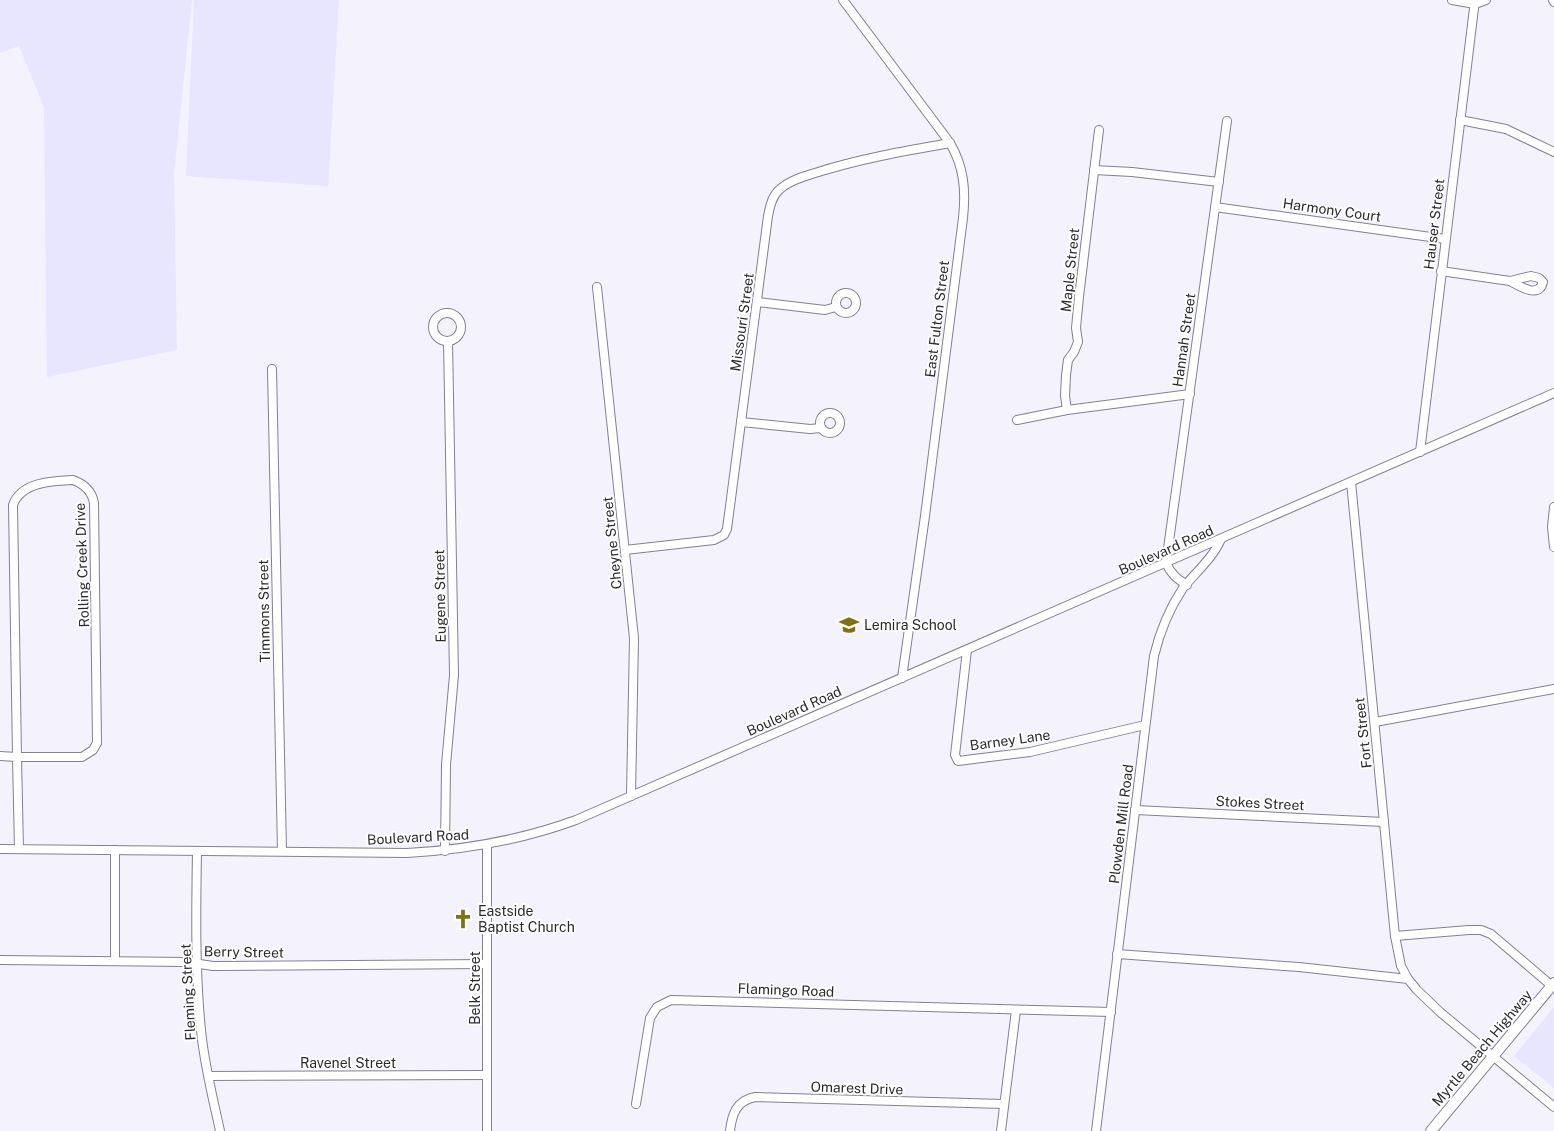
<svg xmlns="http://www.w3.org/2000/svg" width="1554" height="1131" font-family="'Public Sans',sans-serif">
<rect width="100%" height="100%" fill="#f3f2fd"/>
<g fill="#e7e5ff">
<polygon points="0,0 192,0 174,174 177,350 47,377 44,107 19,46 0,53"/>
<polygon points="194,0 339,0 328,186 186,176"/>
<polygon points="1554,1007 1554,1088 1514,1056"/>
</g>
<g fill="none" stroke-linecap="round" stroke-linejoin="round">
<defs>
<g id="minor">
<path d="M843,0L950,143C964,167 966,190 963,218L925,516L902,678"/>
<polyline points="1452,0 1475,4 1486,0"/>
<polyline points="1553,0 1554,2"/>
<polyline points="1460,120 1506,129 1554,152"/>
<polyline points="1094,170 1132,172 1219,182"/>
<polyline points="1215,207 1445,239"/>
<polyline points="1441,271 1510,281"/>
<path d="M1531,276L1539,278L1543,282C1539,299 1519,286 1510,281Z"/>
<polyline points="597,287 634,638 631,796"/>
<circle cx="846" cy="303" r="10"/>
<polyline points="757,302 825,310 836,307"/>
<circle cx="447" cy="327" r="14"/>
<polyline points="272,369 282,851"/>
<polyline points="1067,410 1065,396 1066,375 1068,360 1074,352 1078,342 1076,328 1079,297 1099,130"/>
<circle cx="830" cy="423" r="10"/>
<polyline points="1017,420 1067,410 1190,394"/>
<polyline points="741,422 810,429 821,428"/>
<polyline points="1420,452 1475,0"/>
<path d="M73,480C84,484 92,491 94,503L97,743L93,750L82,757H17L13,505C21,482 52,481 73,480Z"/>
<polyline points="1351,482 1395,936 1401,966 1408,979"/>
<polyline points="1554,507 1552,527 1554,547"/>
<path d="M625,550L714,540L724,535L727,529L768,216C770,206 772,196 780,189C790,180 803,177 815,173C859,159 904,151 950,143"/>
<path d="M1187,585C1177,579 1171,574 1166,563L1227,121"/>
<polyline points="967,650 955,755 958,761 1030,752 1145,725"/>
<polyline points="1375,722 1554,689"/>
<polyline points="0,756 17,757 19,849"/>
<polyline points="1135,810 1384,822"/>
<polyline points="487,845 487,1131"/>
<path d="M0,849L407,853C466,850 521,840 576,820L1554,393"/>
<path d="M197,851C196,910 195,971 201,1030C204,1064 213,1098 220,1131"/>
<polyline points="445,851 446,765 454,675 448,341"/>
<polyline points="1395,936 1469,930 1481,930 1491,934 1552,986"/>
<polyline points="1117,954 1299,967 1408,979 1417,990 1440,1012 1554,1107"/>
<polyline points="0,960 186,962 213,966 487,964"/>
<polyline points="115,961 115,850"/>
<polyline points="209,1076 487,1075"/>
<polyline points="636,1104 650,1018 657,1007 671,1000 1111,1012"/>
<path d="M730,1131C732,1114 736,1101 755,1097L1004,1104"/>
<polyline points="1001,1131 1016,1010"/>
<path d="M1096,1131L1154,656C1160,631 1169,609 1183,588C1196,572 1213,558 1221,539"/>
</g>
<polyline id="major" points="1431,1131 1554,983"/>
</defs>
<use href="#minor" stroke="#828191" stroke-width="10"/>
<use href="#major" stroke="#828191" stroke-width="12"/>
<use href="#minor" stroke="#fff" stroke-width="8"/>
<use href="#major" stroke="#fff" stroke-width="10"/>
</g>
<defs>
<symbol id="school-bare" viewBox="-9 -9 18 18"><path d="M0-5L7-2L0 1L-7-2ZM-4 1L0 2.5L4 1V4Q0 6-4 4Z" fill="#7e7212" stroke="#fff" stroke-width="2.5" paint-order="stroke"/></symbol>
<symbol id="church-bare" viewBox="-9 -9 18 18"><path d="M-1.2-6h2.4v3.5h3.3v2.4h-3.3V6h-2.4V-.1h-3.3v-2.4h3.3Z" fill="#7e7212" stroke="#fff" stroke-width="2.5" paint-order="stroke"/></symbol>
</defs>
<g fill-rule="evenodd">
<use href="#school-bare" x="835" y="611" width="28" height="28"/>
<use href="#church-bare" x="449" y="905" width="28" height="28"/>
</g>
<g text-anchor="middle" stroke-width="4" stroke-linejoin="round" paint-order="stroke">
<g font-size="14" fill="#2a2a31" stroke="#fff">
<text transform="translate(1332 210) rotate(8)" y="5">Harmony Court</text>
<text transform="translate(1434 224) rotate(-83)" y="5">Hauser Street</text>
<text transform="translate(1070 270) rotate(-84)" y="5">Maple Street</text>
<text transform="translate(937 319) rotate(-83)" y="5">East Fulton Street</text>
<text transform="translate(742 322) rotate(-82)" y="5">Missouri Street</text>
<text transform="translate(1184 340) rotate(-82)" y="5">Hannah Street</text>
<text transform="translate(612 543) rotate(-96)" y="5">Cheyne Street</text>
<text transform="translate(1166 550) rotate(-24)" y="5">Boulevard Road</text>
<text transform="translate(82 565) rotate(-92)" y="5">Rolling Creek Drive</text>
<text transform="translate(440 596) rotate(-91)" y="5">Eugene Street</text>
<text transform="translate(264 611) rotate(-91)" y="5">Timmons Street</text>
<text transform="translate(794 711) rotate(-24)" y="5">Boulevard Road</text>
<text transform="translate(1363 733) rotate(-96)" y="5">Fort Street</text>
<text transform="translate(1010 740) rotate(-8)" y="5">Barney Lane</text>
<text transform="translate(1260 803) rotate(3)" y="5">Stokes Street</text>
<text transform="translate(1121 824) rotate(-83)" y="5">Plowden Mill Road</text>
<text transform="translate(418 837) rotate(-3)" y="5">Boulevard Road</text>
<text transform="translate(244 952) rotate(1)" y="5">Berry Street</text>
<text transform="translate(475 988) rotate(-90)" y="5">Belk Street</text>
<text transform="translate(786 990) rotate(2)" y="5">Flamingo Road</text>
<text transform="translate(188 992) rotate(-93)" y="5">Fleming Street</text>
<text transform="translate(1482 1048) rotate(-50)" y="5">Myrtle Beach Highway</text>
<text x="348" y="1068">Ravenel Street</text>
<text transform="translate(857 1088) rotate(2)" y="5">Omarest Drive</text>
</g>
<g font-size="14" fill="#2a2a31" stroke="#fff" text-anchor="start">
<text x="864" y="630">Lemira School</text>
<text x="478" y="916">Eastside<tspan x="478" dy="16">Baptist Church</tspan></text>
</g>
</g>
</svg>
